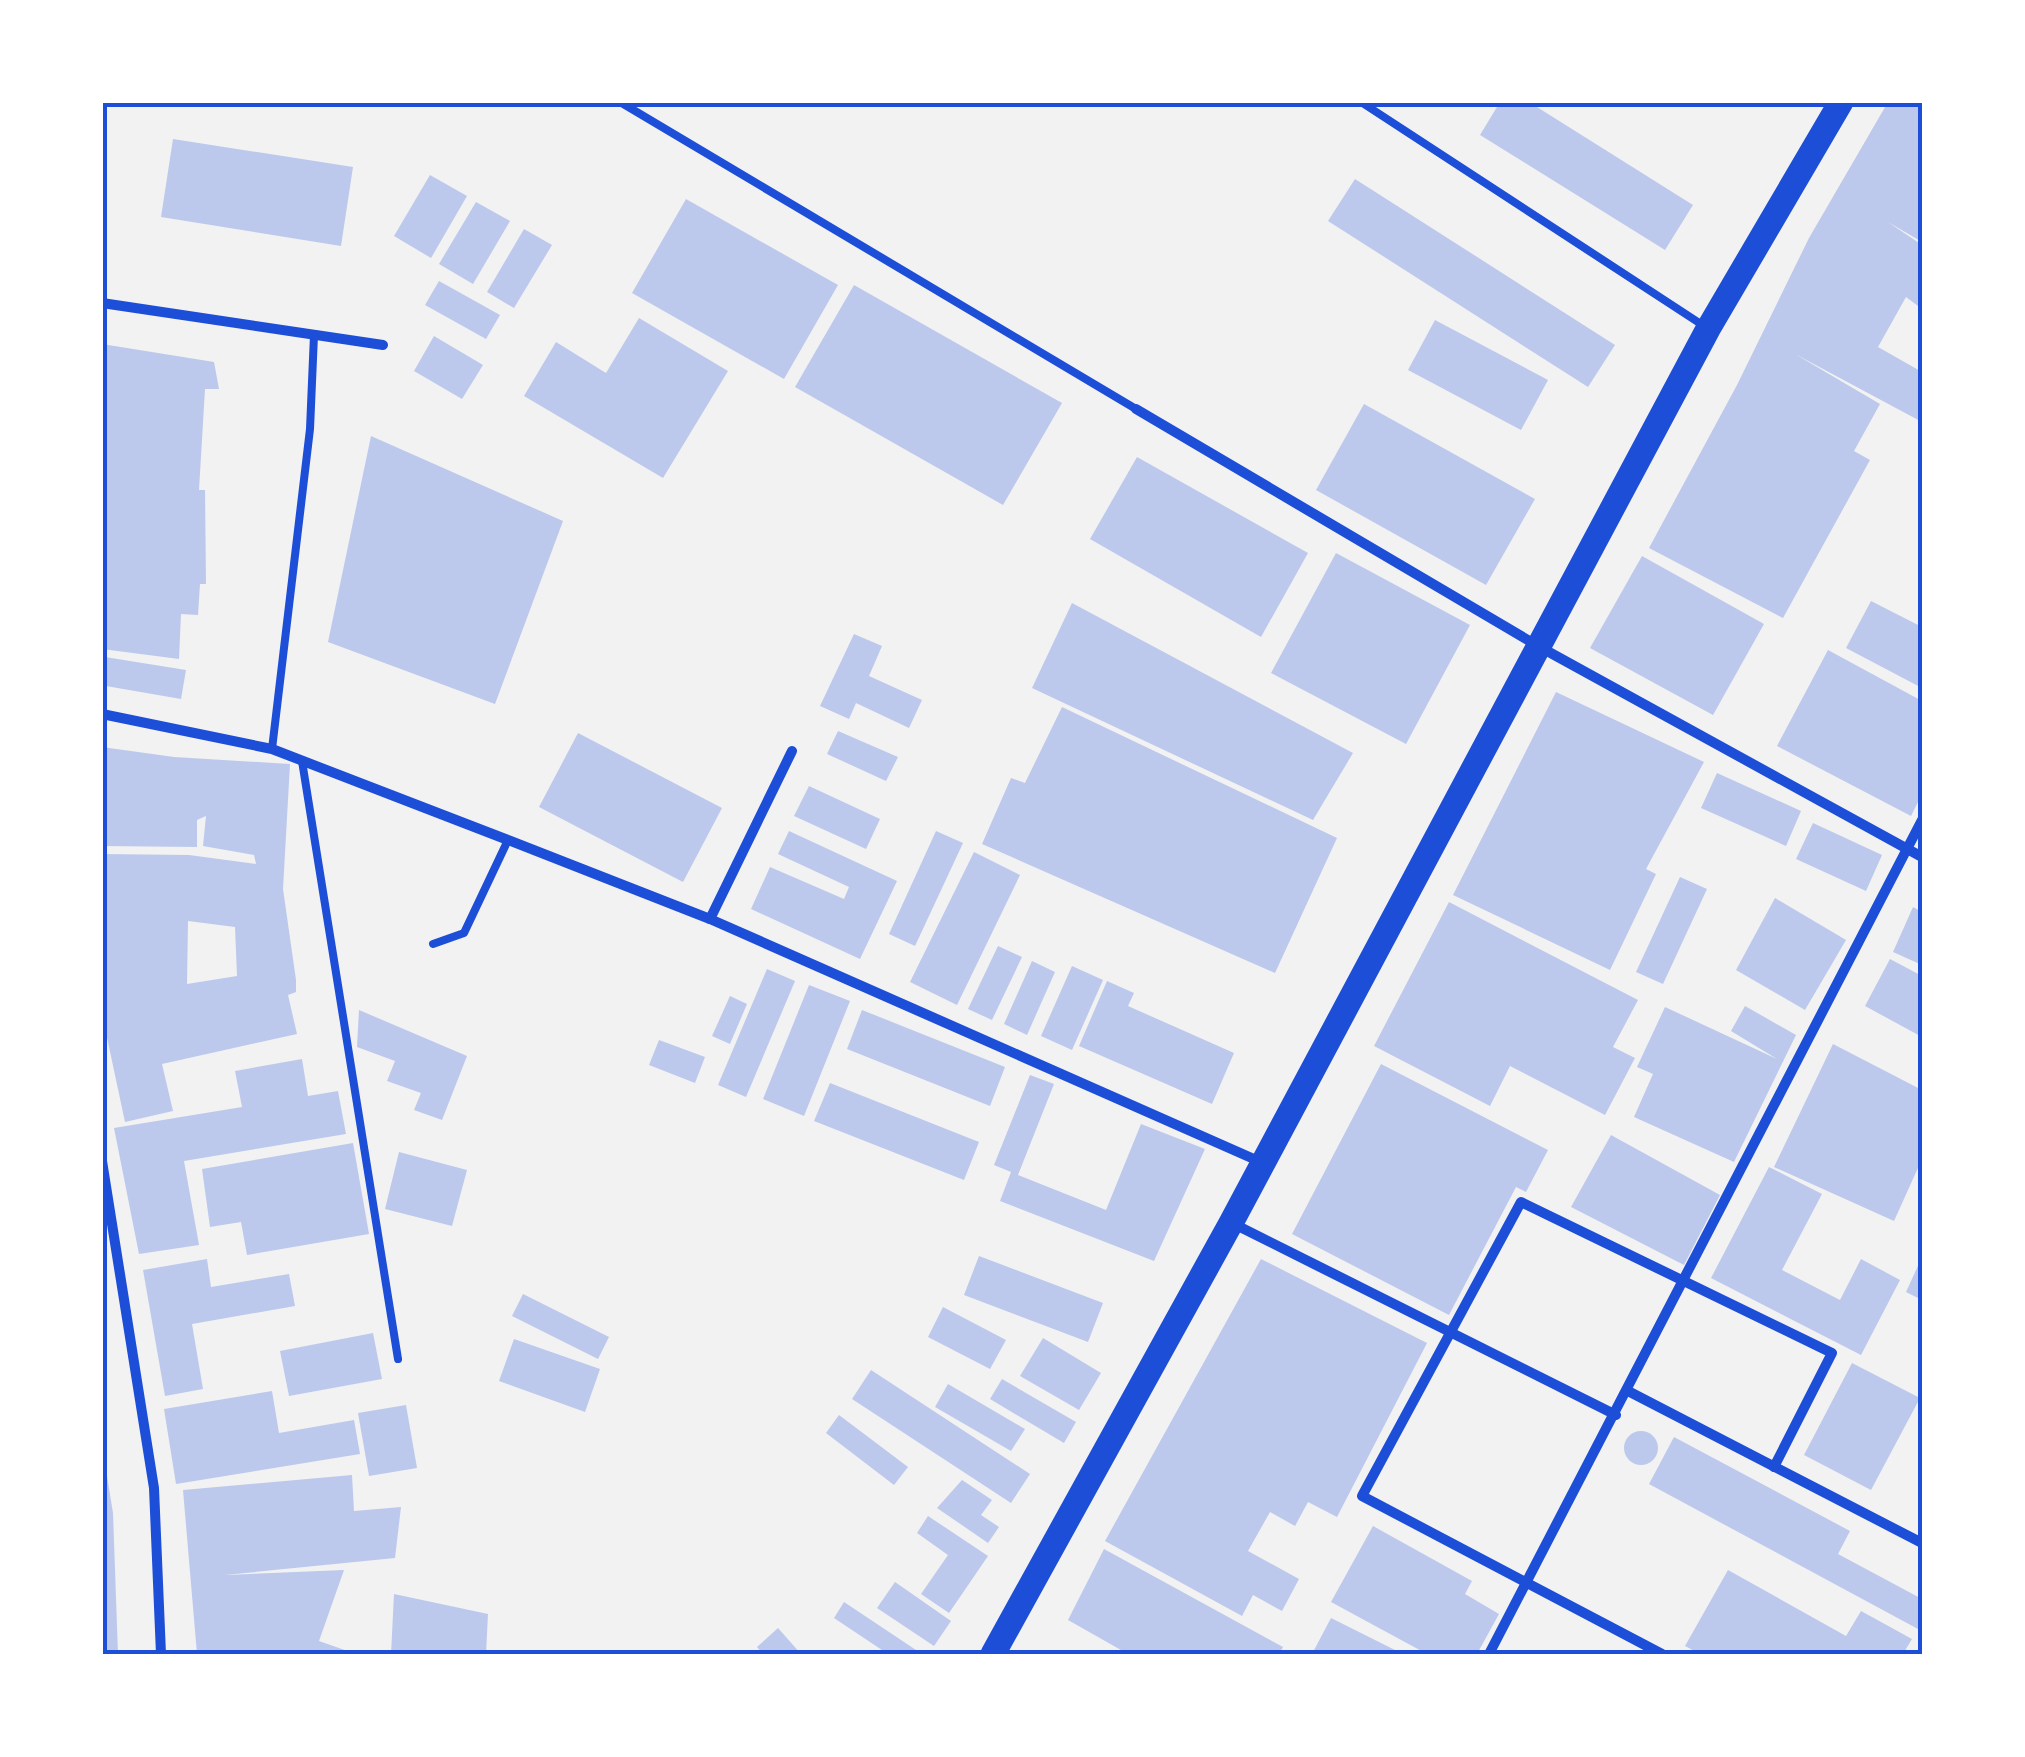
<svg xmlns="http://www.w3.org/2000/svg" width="2025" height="1757" font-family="Spectral,serif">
<rect width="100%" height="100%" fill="#f2f2f2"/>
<g fill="#bdc9ec" fill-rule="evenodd">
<polygon points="1500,102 1529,102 1693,205 1665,250 1480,135"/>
<polygon points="1888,102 1922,102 1922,242 1888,222 1922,245 1922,309 1906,297 1878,347 1922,372 1922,422 1795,354 1880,404 1854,451 1870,460 1783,618 1649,548 1737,385 1809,238"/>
<polygon points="173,139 353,167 341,246 161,217"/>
<polygon points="430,175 467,196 431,258 394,236"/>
<polygon points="1355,179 1615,345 1588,387 1328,221"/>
<polygon points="686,199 838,285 784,379 632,293"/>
<polygon points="476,202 510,221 473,284 439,264"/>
<polygon points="524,229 552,245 514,308 487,292"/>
<polygon points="439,281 500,315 486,339 425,305"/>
<polygon points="854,285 1062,403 1003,505 795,387"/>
<polygon points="639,318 728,371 663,478 524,396 556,342 606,373"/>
<polygon points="1435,320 1548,380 1521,430 1408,370"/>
<polygon points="434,336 483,365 462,399 414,371"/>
<polygon points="102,344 214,362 219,389 205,389 199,490 205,490 206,584 200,584 198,615 181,614 179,659 102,649"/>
<polygon points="1364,404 1535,499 1486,585 1316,490"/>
<polygon points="371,436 563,521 495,704 328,642"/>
<polygon points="1137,457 1308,553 1261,637 1090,539"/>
<polygon points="1336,553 1470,625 1406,744 1271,673"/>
<polygon points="1642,556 1764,624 1713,715 1590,648"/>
<polygon points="1871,601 1922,627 1922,688 1846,648"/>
<polygon points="1072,603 1353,753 1313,820 1032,688"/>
<polygon points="854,634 882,646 869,676 922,700 909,728 856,703 849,719 820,706"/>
<polygon points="1828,650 1922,701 1922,794 1911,816 1777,746"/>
<polygon points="105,657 186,670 181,699 106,686"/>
<polygon points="1556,692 1704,762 1646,869 1656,874 1610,970 1453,895"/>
<polygon points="1062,707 1337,838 1275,973 982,844 1011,778 1025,783"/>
<polygon points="838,731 898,757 886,781 827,754"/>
<polygon points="578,733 722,808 683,882 539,807"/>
<path d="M102,747L174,757L290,764L283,889L296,980V992L288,995L297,1034L162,1064L173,1111L125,1122L102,1014V854L189,855L256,864L254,855L203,846L206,816L197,820V847L102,846ZM188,921L235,927L237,976L187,984Z"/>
<polygon points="1717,773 1801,811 1786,846 1701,808"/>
<polygon points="809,786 880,819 866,849 794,816"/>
<polygon points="1813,823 1882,855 1866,891 1796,859"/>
<polygon points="789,831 897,881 860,959 751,909 770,867 844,899 849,887 778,854"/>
<polygon points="936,831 963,843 915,946 889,934"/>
<polygon points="974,852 1020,875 957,1005 910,982"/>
<polygon points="1680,877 1707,889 1663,984 1636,972"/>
<polygon points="1775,898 1846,940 1805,1010 1736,970"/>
<polygon points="1449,902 1638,1000 1613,1047 1635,1058 1605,1115 1510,1066 1490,1106 1374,1046"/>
<polygon points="1913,907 1922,912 1922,965 1893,952"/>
<polygon points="998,946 1022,957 992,1020 968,1009"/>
<polygon points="1890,959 1922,976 1922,1037 1865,1006"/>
<polygon points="1032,961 1055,972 1027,1035 1004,1024"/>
<polygon points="1072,966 1103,980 1072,1050 1041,1036"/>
<polygon points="767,969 795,981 746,1097 718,1085"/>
<polygon points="1107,981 1134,993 1128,1006 1234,1053 1212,1104 1079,1046"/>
<polygon points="809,985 850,1001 804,1116 763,1099"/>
<polygon points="730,996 747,1004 730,1044 712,1036"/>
<polygon points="1745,1006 1796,1035 1734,1162 1634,1117 1653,1074 1637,1067 1665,1007 1777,1059 1731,1031"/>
<polygon points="359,1010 467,1056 442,1120 414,1110 421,1093 387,1081 395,1061 357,1047"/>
<polygon points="862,1010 1005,1067 990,1106 847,1049"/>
<polygon points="659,1040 705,1057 695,1083 649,1065"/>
<polygon points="1833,1044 1922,1090 1922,1159 1894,1221 1774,1167"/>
<polygon points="302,1059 308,1096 338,1091 346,1134 184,1161 199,1245 139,1254 114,1128 242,1107 235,1071"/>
<polygon points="1381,1064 1548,1150 1526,1192 1516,1187 1449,1315 1292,1234"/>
<polygon points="1030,1075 1054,1084 1018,1175 1106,1210 1141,1124 1205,1149 1154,1261 1000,1201 1011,1172 994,1165"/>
<polygon points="830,1083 979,1142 964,1180 814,1121"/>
<polygon points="1611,1135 1720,1195 1684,1265 1571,1207"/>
<polygon points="353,1143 369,1234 247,1255 241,1222 210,1227 202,1169"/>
<polygon points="399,1152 467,1170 452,1226 385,1209"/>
<polygon points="1769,1167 1822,1194 1782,1270 1840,1300 1861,1259 1900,1280 1861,1355 1711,1278"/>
<polygon points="979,1256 1103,1303 1088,1342 964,1295"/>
<polygon points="1922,1257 1922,1300 1906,1292"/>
<polygon points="207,1259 211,1287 289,1274 295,1306 192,1324 203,1389 165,1396 143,1270"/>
<polygon points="1261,1259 1427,1343 1337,1517 1308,1502 1295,1526 1270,1512 1248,1551 1299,1579 1282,1611 1253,1595 1242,1616 1105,1541"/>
<polygon points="523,1294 609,1337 598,1359 512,1316"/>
<polygon points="943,1307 1006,1340 990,1369 928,1337"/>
<polygon points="373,1333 382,1379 289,1396 280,1351"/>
<polygon points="1043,1338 1101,1373 1079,1410 1020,1376"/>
<polygon points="514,1339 600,1369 585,1412 499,1381"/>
<polygon points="1852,1363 1920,1398 1871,1490 1804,1455"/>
<polygon points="871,1370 1030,1474 1011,1503 852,1399"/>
<polygon points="1002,1379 1076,1422 1064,1443 990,1399"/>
<polygon points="948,1384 1025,1429 1011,1451 935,1407"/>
<polygon points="272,1391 279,1433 354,1420 360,1454 176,1484 164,1409"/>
<polygon points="406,1405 417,1468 369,1476 358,1413"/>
<polygon points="839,1415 908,1467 894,1485 826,1433"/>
<circle cx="1641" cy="1448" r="17"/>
<polygon points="1674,1437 1850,1531 1838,1554 1922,1599 1918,1629 1649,1484"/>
<polygon points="102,1445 113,1513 118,1654 102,1649"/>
<polygon points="352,1475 354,1511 401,1507 395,1558 225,1575 344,1570 319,1641 356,1654 197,1654 183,1490"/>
<polygon points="962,1480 992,1500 981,1515 999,1527 988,1543 937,1508"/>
<polygon points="928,1516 988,1556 949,1613 921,1594 948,1555 917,1533"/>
<polygon points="1373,1526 1472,1581 1465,1594 1499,1614 1477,1654 1427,1654 1331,1602"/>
<polygon points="1104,1549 1283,1647 1279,1654 1128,1654 1068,1620"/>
<polygon points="1728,1570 1846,1636 1861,1611 1912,1639 1903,1654 1700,1654 1685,1646"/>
<polygon points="895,1582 951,1621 934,1646 877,1608"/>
<polygon points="394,1594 488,1614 486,1654 391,1654"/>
<polygon points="844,1602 916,1650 913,1654 888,1654 834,1618"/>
<polygon points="1331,1618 1403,1654 1312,1654"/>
<polygon points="778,1628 801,1654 763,1654 757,1647"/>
</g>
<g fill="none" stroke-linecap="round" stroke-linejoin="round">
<g stroke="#1d4ed8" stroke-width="8">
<polyline points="620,102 1136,409"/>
<polyline points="1361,102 1704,326"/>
<polyline points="272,749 310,429 314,335"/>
<polyline points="302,761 398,1359"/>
<polyline points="433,944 464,933 508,840"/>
</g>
<g stroke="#1d4ed8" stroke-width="10">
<polyline points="102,303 383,345"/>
<polyline points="1136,409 1538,646 1922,857"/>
<polyline points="102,714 272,749 508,840 710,919 1263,1163"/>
<polyline points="710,919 792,751"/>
<polyline points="102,1161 154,1488 161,1654"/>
<polyline points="1232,1223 1616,1415"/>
<polyline points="1628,1391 1922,1543"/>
<polyline points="1489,1654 1922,820"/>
<polyline points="1662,1654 1362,1496 1521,1202 1832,1353 1774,1467"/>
<polyline points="1922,1654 1922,1653"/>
</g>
<polyline stroke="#1d4ed8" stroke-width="25" points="993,1654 1231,1223 1708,329 1841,102"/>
</g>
<rect width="2025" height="1757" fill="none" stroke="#ffffff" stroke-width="210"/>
<rect x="105" y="105" width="1815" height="1547" fill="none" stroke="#1d4ed8" stroke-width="4"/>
</svg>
